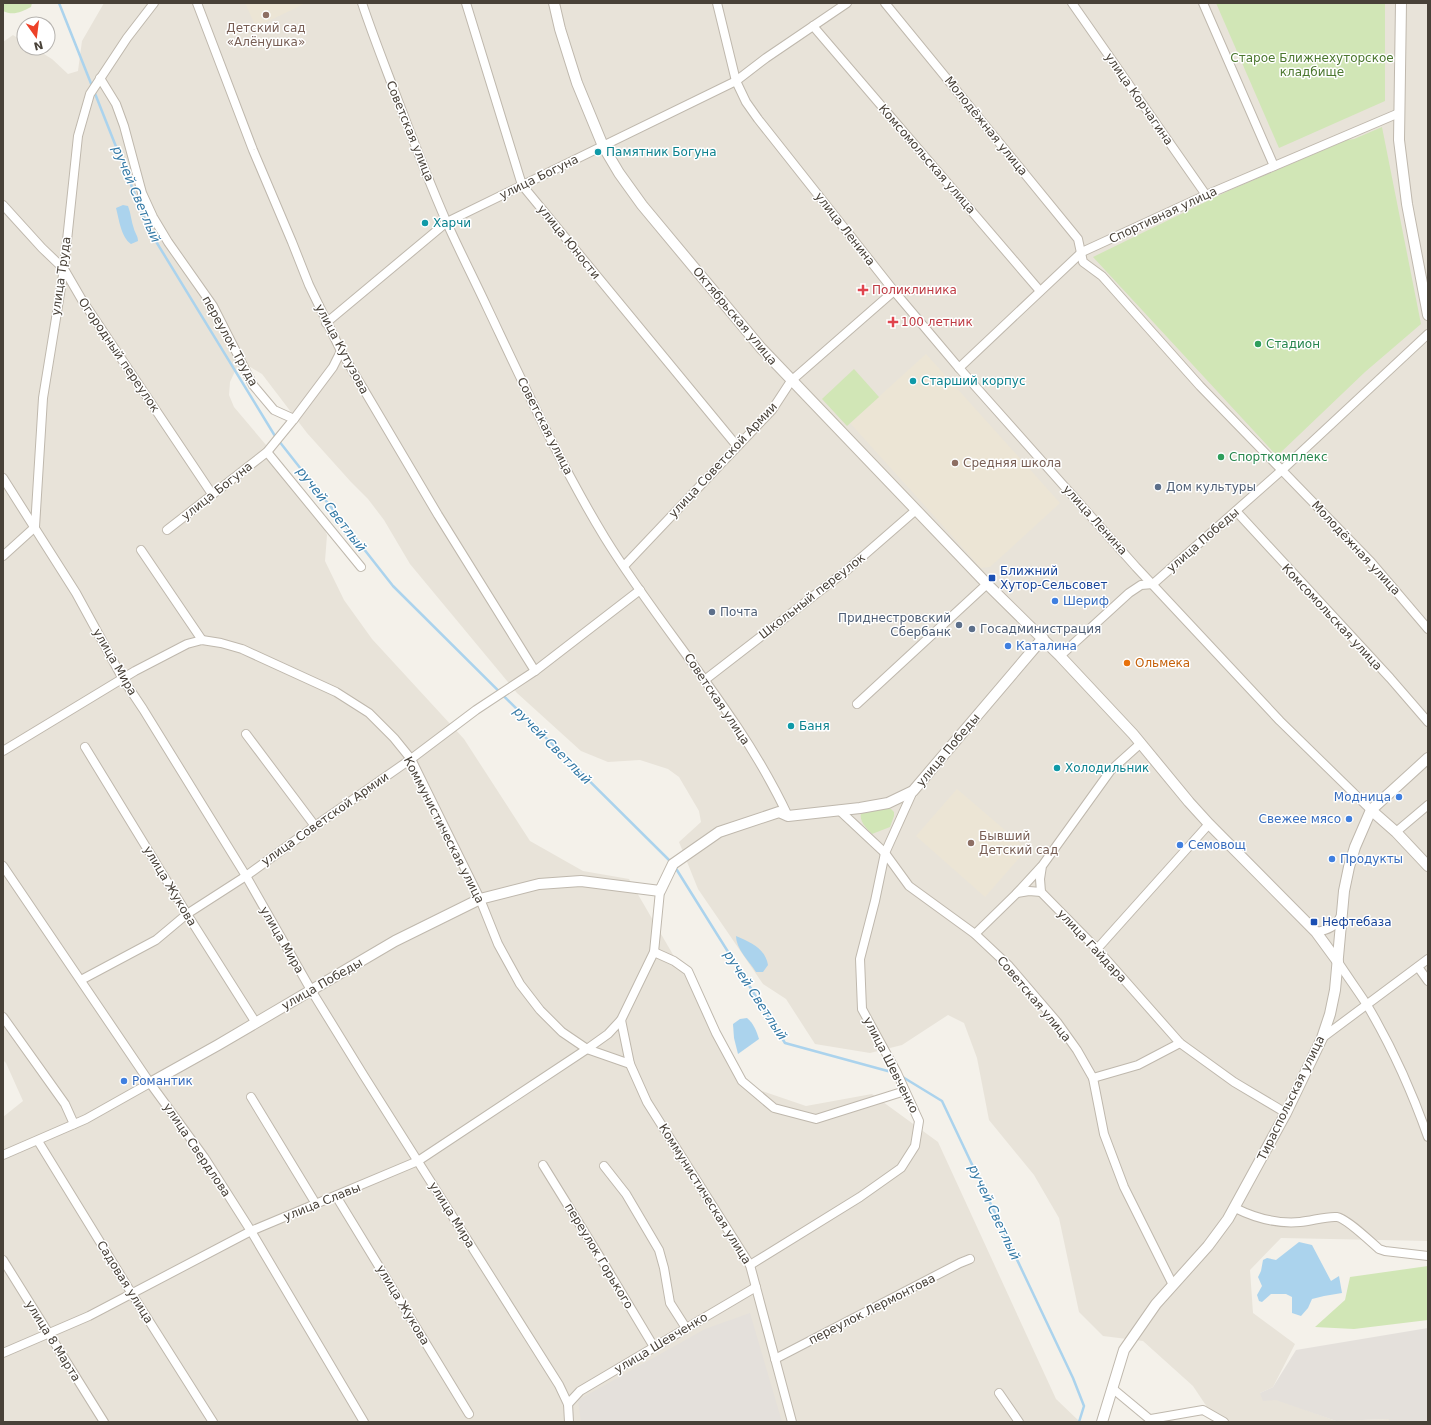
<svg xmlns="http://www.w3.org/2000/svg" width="1431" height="1425" font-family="'DejaVu Sans',sans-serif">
<rect width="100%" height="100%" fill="#f4f1ea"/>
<polygon fill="#e8e3d9" points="104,3 1428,3 1428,1241 1281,1238 1250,1270 1253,1313 1295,1344 1273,1387 1260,1393 1336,1421 1389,1419 1389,1422 1217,1422 1193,1386 1143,1341 1103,1336 1079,1312 1059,1218 1034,1175 989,1120 977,1058 964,1023 948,1015 902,1045 870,1053 815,1044 786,999 763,984 698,889 679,842 701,822 699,811 679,777 668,769 640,760 608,762 581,751 517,693 410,564 384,520 368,499 351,482 307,433 262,374 247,365 237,367 230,382 229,395 234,407 309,496 327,535 325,561 344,600 372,639 464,739 530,841 583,871 629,879 750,1087 806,1106 872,1094 938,1142 1056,1399 1080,1422 3,1422 3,1117 23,1101 6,1063 3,1060 3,42 13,35 24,42 24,48 34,48 52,59 68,74 78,71 82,41"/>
<g fill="#e4e0db">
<polygon points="750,1313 782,1422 581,1422 578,1400 705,1329"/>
<polygon points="1428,1328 1428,1422 1389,1422 1389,1419 1336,1421 1276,1400 1263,1401 1260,1393 1273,1387 1296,1350"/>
</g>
<g fill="#ece5d5">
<polygon points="245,3 306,3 256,27"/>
<polygon points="926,354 1060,503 990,567 981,568 850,423"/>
<polygon points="957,789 1027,849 985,897 916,836"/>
</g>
<g fill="#d1e6b6">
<path d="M3,3H32L31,7C21,12 13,16 3,11Z"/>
<polygon points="1216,3 1385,3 1385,101 1279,148"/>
<polygon points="1382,127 1421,324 1365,372 1277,456 1093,257 1228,191 1347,140 1354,139"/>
<polygon points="854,369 879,397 847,426 822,399"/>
<path d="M885,808L891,809L894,812V816L890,827L872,834C866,828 859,821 861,813Z"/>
<polygon points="1428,1266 1428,1320 1354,1329 1315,1327 1345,1300 1350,1277"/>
</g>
<g fill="#abd3ed">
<path d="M123,205L128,206C131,213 131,221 134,229C135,233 138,236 138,241L131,244C121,237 119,219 116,208Z"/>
<path d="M736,936C750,942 765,948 768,965L763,972H756C749,961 736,949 736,936Z"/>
<path d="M747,1018C754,1024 756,1030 759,1039L738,1054L734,1038L733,1024L740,1019Z"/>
<polygon points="1299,1242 1312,1245 1331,1281 1339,1276 1342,1293 1324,1296 1312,1299 1308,1308 1301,1316 1292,1313 1292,1297 1286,1294 1271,1294 1262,1302 1259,1301 1257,1295 1262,1286 1258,1277 1261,1271 1263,1260 1267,1258 1276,1260"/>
</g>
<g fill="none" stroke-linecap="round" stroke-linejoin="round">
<g stroke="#abd3ed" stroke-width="2.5">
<polyline points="59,3 92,86"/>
<polyline points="94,91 149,230 275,436 393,586 671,862"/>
<polyline points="675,867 785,1043 895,1073"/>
<polyline points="901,1076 942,1101 1073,1378 1084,1406 1079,1422"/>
</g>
<defs>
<g id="minor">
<polyline points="197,3 253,150 292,242 309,285 341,351 438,515 535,671"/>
<path d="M362,3C372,33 383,61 394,90C411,135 428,180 447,223C460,252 474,279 487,307C524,385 560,464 605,538C663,632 741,715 788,816"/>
<polyline points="466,3 522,185 737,446"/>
<polyline points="717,3 736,81 746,102 758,119 894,291 959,368 1136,567 1280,721 1371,810"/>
<polyline points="885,3 1078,239 1083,262 1102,276 1200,386 1371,562 1428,629"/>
<polyline points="1072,3 1206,195"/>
<polyline points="1203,3 1274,166"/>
<polyline points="813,26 1040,291"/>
<polyline points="100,78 116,104 124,126 142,193 153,217 168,242 213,306 253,385 274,410 294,419"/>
<polyline points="3,205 42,248 64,269 82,300 212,494"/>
<polyline points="326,323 447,222 736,81 766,58 847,3"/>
<polyline points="959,368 1082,252 1206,195 1399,113"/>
<polyline points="267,452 361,567"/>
<polyline points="3,478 76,593 123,679 143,709 246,876 311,990 364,1076 559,1385 568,1404 569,1422"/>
<polyline points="1236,511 1390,678 1428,722"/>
<polyline points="167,530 267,452 294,419 333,367 341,351"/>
<polyline points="141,550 202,640"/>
<polyline points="3,556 35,527 43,398 64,269 78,136 90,94 127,38 154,3"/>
<polyline points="624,566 772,410 791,381 894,291"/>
<polyline points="1060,656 1129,593 1141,585 1153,584 1282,470 1428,334"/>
<polyline points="706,679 847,570 916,510"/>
<polyline points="857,704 987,584"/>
<polyline points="246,734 315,826"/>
<polyline points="1141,743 1111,770 1042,866 1040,879 1041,892 1097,949 1180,1043 1234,1082 1286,1113"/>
<polyline points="85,747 187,914 256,1023"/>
<polyline points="3,751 135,671 187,644 202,640 221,643 242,649 336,692 369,713 394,738 411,759 480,899 498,944 520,984 540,1010 562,1032 587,1049 630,1064"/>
<polyline points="839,810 885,853 909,886 975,934 1009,966 1057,1022 1077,1050 1093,1078 1104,1134 1124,1187 1173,1285"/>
<polyline points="1396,832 1428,805"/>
<polyline points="3,866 150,1083 204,1157 251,1231 364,1422"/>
<polyline points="660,891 654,952 621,1020 630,1064 647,1102 750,1265 792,1422"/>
<polyline points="1017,893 1041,867"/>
<path d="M1316,932C1328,930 1335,927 1341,916"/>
<polyline points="975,934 1017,893 1029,891 1041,892"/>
<polyline points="1097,949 1209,824"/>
<polyline points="654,952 674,961 688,971 716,1033 742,1081 774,1108 816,1119 905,1091"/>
<path d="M1338,962C1347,976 1358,991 1367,1005C1392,1047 1412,1092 1428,1137"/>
<polyline points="1418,967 1428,981"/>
<polyline points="81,980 156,940 187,914 246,876 315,826 411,759 476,710 535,671 640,590"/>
<polyline points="3,1017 65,1104 74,1124"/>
<polyline points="1322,1038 1428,959"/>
<polyline points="1093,1078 1138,1065 1180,1043"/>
<polyline points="251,1097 316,1204"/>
<polyline points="38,1141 132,1294 213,1422"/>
<polyline points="3,1155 86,1119 150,1083"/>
<polyline points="543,1165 606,1267 654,1347"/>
<polyline points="604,1166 626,1194 659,1250 664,1268 670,1303 686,1328"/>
<polyline points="336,1196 469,1414"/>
<path d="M1235,1208C1255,1218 1277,1224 1300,1222C1312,1221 1326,1216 1337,1217C1346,1218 1371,1242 1379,1249L1385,1251L1428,1256"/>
<polyline points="3,1260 104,1422"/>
<polyline points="750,1265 860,1197 901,1168 915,1146 919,1121 897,1073 862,1009 860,959 875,901 885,853 913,791"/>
<polyline points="3,1353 89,1316 251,1231 418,1161 587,1049 608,1034 621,1020"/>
<polyline points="775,1359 960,1263 970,1259"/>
<polyline points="1112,1388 1153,1422"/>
<polyline points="999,1393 1019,1422"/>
<polyline points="568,1404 580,1391 756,1287"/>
<polyline points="1151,1419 1203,1410 1224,1422"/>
</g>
<g id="tertiary">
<polyline points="554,3 560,29 577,83 603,146 619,173 642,205 761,348 987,584 1060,656 1133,734 1189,802 1209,824 1316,932 1338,962"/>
<polyline points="1401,3 1399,140 1407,204 1428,315"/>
<polyline points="1371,810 1396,832 1428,866"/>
<polyline points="150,1083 218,1045 395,941 480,899 539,884 581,881 660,891 673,864 719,832 779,812 788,816 860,808 888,803 913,791 1043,638"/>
<polyline points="1102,1422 1124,1350 1156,1304 1208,1246 1228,1219 1286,1113 1322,1038 1330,1014 1335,990 1344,891 1349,867 1355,847 1371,810 1428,758"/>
</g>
</defs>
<use href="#minor" stroke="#bfb8ad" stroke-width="10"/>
<use href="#tertiary" stroke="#bfb8ad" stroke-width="12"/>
<use href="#minor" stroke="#fff" stroke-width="8"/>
<use href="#tertiary" stroke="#fff" stroke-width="10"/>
</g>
<g fill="#8d6e63" stroke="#fff" stroke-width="1.5">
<circle cx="266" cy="15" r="4"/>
<circle cx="955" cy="463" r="4"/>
<circle cx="971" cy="843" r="4"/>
</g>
<g fill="#0f9aa8" stroke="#fff" stroke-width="1.5">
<circle cx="598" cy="152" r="4"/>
<circle cx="425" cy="223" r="4"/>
<circle cx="913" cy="381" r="4"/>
<circle cx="791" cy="726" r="4"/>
<circle cx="1057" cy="768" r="4"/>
</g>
<g fill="#e0444e" stroke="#fff" stroke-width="1.5">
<path d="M861 284h4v4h4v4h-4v4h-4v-4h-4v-4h4z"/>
<path d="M891 316h4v4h4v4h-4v4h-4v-4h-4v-4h4z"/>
</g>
<g fill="#2e9e5b" stroke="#fff" stroke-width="1.5">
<circle cx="1258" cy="344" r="4"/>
<circle cx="1221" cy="457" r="4"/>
</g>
<g fill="#5c6f8a" stroke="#fff" stroke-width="1.5">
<circle cx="1158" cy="487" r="4"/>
<circle cx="712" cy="612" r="4"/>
<circle cx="959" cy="625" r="4"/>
<circle cx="972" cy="629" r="4"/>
</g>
<g fill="#1a4fb4" stroke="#fff" stroke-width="1.5">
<rect x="988" y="574" width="8" height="8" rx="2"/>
<rect x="1310" y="918" width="8" height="8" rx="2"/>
</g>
<g fill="#3f7fe0" stroke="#fff" stroke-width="1.5">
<circle cx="1055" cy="601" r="4"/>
<circle cx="1008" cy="646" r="4"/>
<circle cx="1399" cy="797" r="4"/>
<circle cx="1349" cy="819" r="4"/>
<circle cx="1180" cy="845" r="4"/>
<circle cx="1332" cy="859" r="4"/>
<circle cx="124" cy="1081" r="4"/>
</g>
<circle fill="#e8710a" stroke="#fff" stroke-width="1.5" cx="1127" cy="663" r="4"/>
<g text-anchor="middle" stroke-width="3" stroke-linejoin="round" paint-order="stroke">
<g font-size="12" fill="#785e54" stroke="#fff" text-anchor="start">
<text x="266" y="32" text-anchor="middle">Детский сад<tspan x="266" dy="14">«Алёнушка»</tspan></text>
<text x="963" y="467">Средняя школа</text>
<text x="979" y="840">Бывший<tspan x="979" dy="14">Детский сад</tspan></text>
</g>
<g font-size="12" fill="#4b772e" stroke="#fff">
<text x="1312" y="62">Старое Ближнехуторское<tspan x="1312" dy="14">кладбище</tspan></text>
</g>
<g font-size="12" fill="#484138" stroke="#fff">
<text transform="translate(1139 99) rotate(55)" y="4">улица Корчагина</text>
<text transform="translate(986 126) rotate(51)" y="4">Молодёжная улица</text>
<text transform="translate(410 131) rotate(68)" y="4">Советская улица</text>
<text transform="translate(927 159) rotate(49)" y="4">Комсомольская улица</text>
<text transform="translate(539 177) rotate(-26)" y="4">улица Богуна</text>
<text transform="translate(1163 215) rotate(-25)" y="4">Спортивная улица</text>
<text transform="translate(845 229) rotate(52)" y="4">улица Ленина</text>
<text transform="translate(569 242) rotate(51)" y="4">улица Юности</text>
<text transform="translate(61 276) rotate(-82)" y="4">улица Труда</text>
<text transform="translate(735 316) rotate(50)" y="4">Октябрьская улица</text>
<text transform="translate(230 341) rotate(61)" y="4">переулок Труда</text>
<text transform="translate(342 349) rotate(62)" y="4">улица Кутузова</text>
<text transform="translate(119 355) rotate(56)" y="4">Огородный переулок</text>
<text transform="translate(545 426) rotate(63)" y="4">Советская улица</text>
<text transform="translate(723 460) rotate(-47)" y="4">улица Советской Армии</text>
<text transform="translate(217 491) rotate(-38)" y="4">улица Богуна</text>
<text transform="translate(1095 520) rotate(48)" y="4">улица Ленина</text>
<text transform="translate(1203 540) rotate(-41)" y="4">улица Победы</text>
<text transform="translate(1356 548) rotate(47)" y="4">Молодёжная улица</text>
<text transform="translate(812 596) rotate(-38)" y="4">Школьный переулок</text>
<text transform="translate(1332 617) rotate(47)" y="4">Комсомольская улица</text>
<text transform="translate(115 662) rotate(60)" y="4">улица Мира</text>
<text transform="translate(717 699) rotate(56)" y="4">Советская улица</text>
<text transform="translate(948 750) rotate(-50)" y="4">улица Победы</text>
<text transform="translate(325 819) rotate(-35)" y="4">улица Советской Армии</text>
<text transform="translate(444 830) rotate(63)" y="4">Коммунистическая улица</text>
<text transform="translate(170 886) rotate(59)" y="4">улица Жукова</text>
<text transform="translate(282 940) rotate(60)" y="4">улица Мира</text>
<text transform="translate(1092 946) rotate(47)" y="4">улица Гайдара</text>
<text transform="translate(322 984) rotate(-30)" y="4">улица Победы</text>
<text transform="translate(1034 999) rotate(50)" y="4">Советская улица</text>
<text transform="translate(891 1065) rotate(63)" y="4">улица Шевченко</text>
<text transform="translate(1291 1098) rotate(-64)" y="4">Тираспольская улица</text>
<text transform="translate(197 1150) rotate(56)" y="4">улица Свердлова</text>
<text transform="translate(705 1194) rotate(58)" y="4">Коммунистическая улица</text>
<text transform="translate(322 1202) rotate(-22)" y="4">улица Славы</text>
<text transform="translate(452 1215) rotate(58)" y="4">улица Мира</text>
<text transform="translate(599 1256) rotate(59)" y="4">переулок Горького</text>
<text transform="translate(125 1282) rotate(58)" y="4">Садовая улица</text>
<text transform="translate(403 1305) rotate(59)" y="4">улица Жукова</text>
<text transform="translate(872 1309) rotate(-27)" y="4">переулок Лермонтова</text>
<text transform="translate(53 1341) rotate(58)" y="4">улица 8 Марта</text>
<text transform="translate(661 1343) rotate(-31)" y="4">улица Шевченко</text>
</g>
<g font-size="12" fill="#0d838f" stroke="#fff" text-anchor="start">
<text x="606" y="156">Памятник Богуна</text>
<text x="433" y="227">Харчи</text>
<text x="921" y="385">Старший корпус</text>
<text x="799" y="730">Баня</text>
<text x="1065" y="772">Холодильник</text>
</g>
<g font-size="12" fill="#be3a42" stroke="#fff" text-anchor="start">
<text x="872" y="294">Поликлиника</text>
<text x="901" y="326">100 летник</text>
</g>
<g font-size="12" fill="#27864d" stroke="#fff" text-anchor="start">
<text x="1266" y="348">Стадион</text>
<text x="1229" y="461">Спорткомплекс</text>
</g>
<g font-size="12" fill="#4e5e75" stroke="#fff" text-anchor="start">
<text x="1166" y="491">Дом культуры</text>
<text x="720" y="616">Почта</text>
<text x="951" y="622" text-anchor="end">Приднестровский<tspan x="951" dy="14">Сбербанк</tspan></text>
<text x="980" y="633">Госадминистрация</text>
</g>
<g font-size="12" fill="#164399" stroke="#fff" text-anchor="start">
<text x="1000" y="575">Ближний<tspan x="1000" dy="14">Хутор-Сельсовет</tspan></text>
<text x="1322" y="926">Нефтебаза</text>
</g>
<g font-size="12" fill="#366cbe" stroke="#fff" text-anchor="start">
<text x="1063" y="605">Шериф</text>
<text x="1016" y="650">Каталина</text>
<text x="1391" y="801" text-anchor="end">Модница</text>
<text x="1341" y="823" text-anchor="end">Свежее мясо</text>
<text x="1188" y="849">Семовощ</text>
<text x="1340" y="863">Продукты</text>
<text x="132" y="1085">Романтик</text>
</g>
<g font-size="12" fill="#c56008" stroke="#fff" text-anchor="start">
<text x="1135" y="667">Ольмека</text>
</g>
<g font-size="13" font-style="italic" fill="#357aa6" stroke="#fff">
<text transform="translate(137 194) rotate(67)" y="5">ручей Светлый</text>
<text transform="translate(332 509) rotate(52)" y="5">ручей Светлый</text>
<text transform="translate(553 745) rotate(45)" y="5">ручей Светлый</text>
<text transform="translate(756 995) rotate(57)" y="5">ручей Светлый</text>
<text transform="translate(995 1212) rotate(65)" y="5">ручей Светлый</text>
</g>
</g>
<rect width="1431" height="1425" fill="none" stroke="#484138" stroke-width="8"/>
<g transform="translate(36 36) rotate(166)"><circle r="19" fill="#ffffff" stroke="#b6b3af"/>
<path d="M0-3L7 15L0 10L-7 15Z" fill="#ed4128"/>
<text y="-6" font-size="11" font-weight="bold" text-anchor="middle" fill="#484138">N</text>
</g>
</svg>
